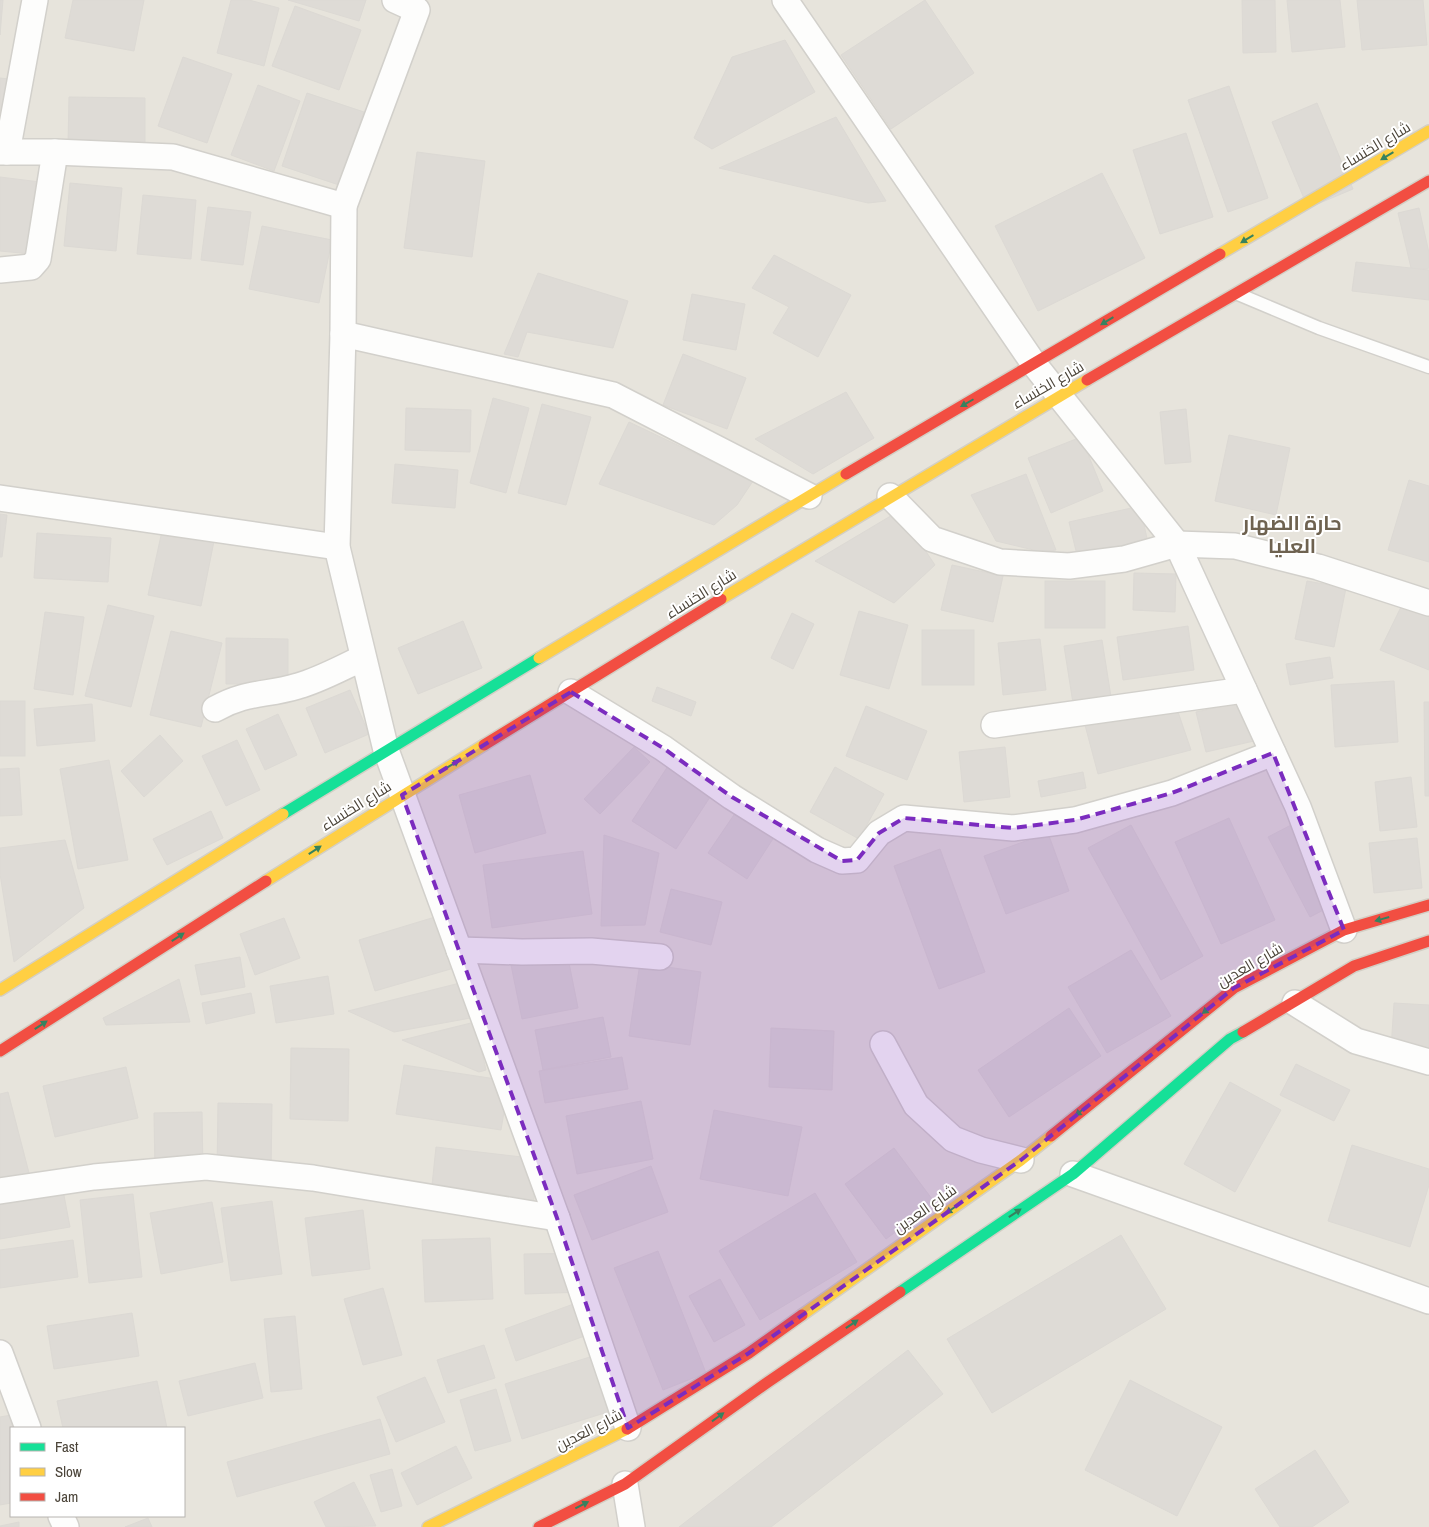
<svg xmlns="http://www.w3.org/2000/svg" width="1429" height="1527" font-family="'Archivo Narrow',Cairo,sans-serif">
<rect width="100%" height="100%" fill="#f4f2ee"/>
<path fill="#e7e4dc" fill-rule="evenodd" d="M0,0H1429V1527H0ZM11,1428H184V1516H11Z"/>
<g fill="#dedbd6" stroke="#dcd9d4">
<polygon points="0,0 3,0 0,35"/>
<polygon points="73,0 144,0 134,51 65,38"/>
<polygon points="231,0 249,0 279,8 264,66 217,53"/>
<polygon points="288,0 366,0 359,21"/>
<polygon points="925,0 974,73 891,129 841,55"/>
<polygon points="1242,0 1275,0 1276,52 1243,53"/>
<polygon points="1287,0 1340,0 1345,47 1292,52"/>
<polygon points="1357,0 1423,0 1427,45 1362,50"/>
<polygon points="295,6 361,30 339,90 272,66"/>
<polygon points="785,40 815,92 712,149 694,138 732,57"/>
<polygon points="183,57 232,74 207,143 158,126"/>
<polygon points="0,78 9,79 0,128"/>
<polygon points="258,85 300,101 274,171 231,155"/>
<polygon points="1229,86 1268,198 1228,212 1188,100"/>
<polygon points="307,93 364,112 339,185 282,166"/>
<polygon points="69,97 145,98 145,147 68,146"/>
<polygon points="1317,103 1353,189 1308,208 1272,122"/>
<polygon points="836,117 886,201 868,203 719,168"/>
<polygon points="1186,133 1213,217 1160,234 1133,150"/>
<polygon points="417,152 485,161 472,257 404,248"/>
<polygon points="1102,173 1145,258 1038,311 995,226"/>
<polygon points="0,177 40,182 31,254 0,251"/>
<polygon points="70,183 122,188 116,251 64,246"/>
<polygon points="143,195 196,200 191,259 137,254"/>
<polygon points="208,207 251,212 243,265 201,260"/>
<polygon points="1419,208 1429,253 1429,268 1412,272 1398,213"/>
<polygon points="262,226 332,240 319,303 249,289"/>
<polygon points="774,255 851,295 818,357 773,333 789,307 752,288"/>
<polygon points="1356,262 1429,270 1429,300 1352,291"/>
<polygon points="538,273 628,301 613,348 527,332 518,357 504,354"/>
<polygon points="692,294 745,304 736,350 683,340"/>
<polygon points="683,354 746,378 727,429 663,405"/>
<polygon points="846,392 874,438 813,474 755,439"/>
<polygon points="493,398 529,408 506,493 470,483"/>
<polygon points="542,404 591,417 566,505 518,493"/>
<polygon points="406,408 471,410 470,452 405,450"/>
<polygon points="1186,409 1191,462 1165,464 1160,412"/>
<polygon points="629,422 753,481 737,505 714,525 599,484"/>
<polygon points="1229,435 1290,448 1276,515 1215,501"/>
<polygon points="1081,437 1103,491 1051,513 1028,458"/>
<polygon points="395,464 458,470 455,508 392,503"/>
<polygon points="1026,474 1056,550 1042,552 996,541 971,495"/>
<polygon points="1409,480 1429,486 1429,562 1388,550"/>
<polygon points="1140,506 1148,543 1078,559 1069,522"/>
<polygon points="899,511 935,565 894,603 815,561"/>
<polygon points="0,514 7,515 2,557 0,557"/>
<polygon points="162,531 214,541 201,606 148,595"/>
<polygon points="37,533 111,538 108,582 34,578"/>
<polygon points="952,565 1003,576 993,622 941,610"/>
<polygon points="1134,573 1176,574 1175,612 1133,610"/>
<rect x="1045" y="581" width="60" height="47"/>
<polygon points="1307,581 1346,588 1334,647 1295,639"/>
<polygon points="108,605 154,616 131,707 85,696"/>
<polygon points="1401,607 1429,616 1429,670 1380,650"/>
<polygon points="859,611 908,625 889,689 840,675"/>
<polygon points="45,612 84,617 73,695 34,689"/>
<polygon points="792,613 814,624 793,669 771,658"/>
<polygon points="463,621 482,668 418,694 398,648"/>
<polygon points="1188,626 1194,670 1123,680 1117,637"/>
<rect x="922" y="630" width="52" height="55"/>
<polygon points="171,631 222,643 201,727 150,715"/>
<polygon points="226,638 288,639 288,684 226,684"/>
<polygon points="1040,639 1046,690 1003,695 998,643"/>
<polygon points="1102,640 1111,697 1073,703 1064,646"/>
<polygon points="1330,657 1333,678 1290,685 1286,664"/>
<polygon points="1394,681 1398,742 1335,747 1331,685"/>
<polygon points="657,687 696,702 691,716 652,701"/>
<polygon points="350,690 369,734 325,753 306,708"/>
<rect x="0" y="701" width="25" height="55"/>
<polygon points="1244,701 1254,741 1206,752 1196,712"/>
<polygon points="1424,702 1429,702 1429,796 1425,796"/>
<polygon points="92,704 95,741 37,746 34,709"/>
<polygon points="866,706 927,731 907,780 846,756"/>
<polygon points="1177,709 1191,750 1098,774 1085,725"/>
<polygon points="278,714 297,755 265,770 246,729"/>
<polygon points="160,735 183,761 144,797 121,771"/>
<polygon points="237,740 260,790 226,806 202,756"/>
<polygon points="634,747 650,762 600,814 584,799"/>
<polygon points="1005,747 1010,797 964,802 959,752"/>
<polygon points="109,760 128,860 78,869 60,769"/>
<polygon points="670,763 714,791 676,849 632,821"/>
<polygon points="835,767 884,794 859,839 810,812"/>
<polygon points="19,768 22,815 0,816 0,769"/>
<polygon points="1083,772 1086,788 1041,797 1038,781"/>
<polygon points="530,775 546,833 475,853 459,795"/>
<polygon points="1411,777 1417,827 1380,831 1375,782"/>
<polygon points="742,803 780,828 747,879 708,853"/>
<polygon points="211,811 223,838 167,865 153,839"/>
<polygon points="1229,818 1275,920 1221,944 1175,842"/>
<polygon points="1295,823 1337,903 1310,917 1268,837"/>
<polygon points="1131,825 1203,956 1161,980 1088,848"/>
<polygon points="1048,833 1069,891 1006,914 984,856"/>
<polygon points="604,835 659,853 645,925 601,926"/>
<polygon points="1417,838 1422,888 1374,893 1369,843"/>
<polygon points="65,840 84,908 14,962 0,874 0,848"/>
<polygon points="940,849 985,972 939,989 894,866"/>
<polygon points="583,851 592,914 492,928 483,865"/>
<polygon points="671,889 722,902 711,945 660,932"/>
<polygon points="445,914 461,966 375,991 359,940"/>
<polygon points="284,918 300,958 255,975 240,934"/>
<polygon points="1131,950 1171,1016 1107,1053 1068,987"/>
<polygon points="567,953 578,1008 522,1019 511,965"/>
<polygon points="240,957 245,987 201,995 195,965"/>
<polygon points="640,963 701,972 690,1045 629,1036"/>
<polygon points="328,976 334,1014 276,1023 270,986"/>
<polygon points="179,979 190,1022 106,1025 103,1018"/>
<polygon points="468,981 476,1017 394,1032 348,1011"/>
<polygon points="251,993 255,1013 206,1024 202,1003"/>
<polygon points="1394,1003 1429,1005 1429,1051 1391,1049"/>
<polygon points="1069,1008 1101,1056 1009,1117 978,1070"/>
<polygon points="603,1017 611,1057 543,1070 535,1030"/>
<polygon points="475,1022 486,1070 479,1072 402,1040"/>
<polygon points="771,1028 834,1031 832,1090 769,1087"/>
<polygon points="291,1048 349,1049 348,1121 290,1119"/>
<polygon points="622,1057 628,1089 545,1103 539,1071"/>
<polygon points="1296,1064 1350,1090 1334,1121 1280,1095"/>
<polygon points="404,1065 509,1081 501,1130 396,1114"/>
<polygon points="126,1067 138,1118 55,1137 43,1086"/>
<polygon points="1230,1082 1281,1110 1235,1192 1184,1164"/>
<polygon points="8,1092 29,1173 0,1180 0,1094"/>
<polygon points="641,1101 653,1159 577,1174 566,1116"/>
<polygon points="218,1103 272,1104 271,1174 217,1173"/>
<polygon points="714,1110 802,1127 788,1196 700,1179"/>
<polygon points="202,1112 203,1173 155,1174 154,1113"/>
<polygon points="1352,1145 1429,1169 1429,1185 1410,1247 1328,1221"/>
<polygon points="436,1147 539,1159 533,1206 431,1195"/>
<polygon points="894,1148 935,1203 886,1239 845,1184"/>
<polygon points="651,1166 668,1212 592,1240 574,1195"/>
<polygon points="62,1185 70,1227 0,1239 0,1197"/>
<polygon points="815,1193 857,1262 760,1320 719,1251"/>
<polygon points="133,1194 142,1277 89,1283 80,1200"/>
<polygon points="272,1201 282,1274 231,1281 221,1208"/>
<polygon points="212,1202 223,1262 161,1274 150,1213"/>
<polygon points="363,1210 370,1269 312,1276 305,1218"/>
<polygon points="1121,1235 1166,1309 992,1413 947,1339"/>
<polygon points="490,1238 493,1299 425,1302 422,1240"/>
<polygon points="73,1240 78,1277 0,1288 0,1250"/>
<polygon points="658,1251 706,1373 663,1390 614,1268"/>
<polygon points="583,1253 583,1292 525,1294 524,1254"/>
<polygon points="720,1279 745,1325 714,1342 689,1296"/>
<polygon points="383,1288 402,1355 363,1365 344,1299"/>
<polygon points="579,1302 590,1334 516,1361 505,1329"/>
<polygon points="132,1313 139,1356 54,1369 47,1326"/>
<polygon points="295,1316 302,1389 271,1392 264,1319"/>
<polygon points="484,1345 495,1378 448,1393 437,1360"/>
<polygon points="908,1350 943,1394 771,1527 679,1527"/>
<polygon points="596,1355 614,1410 522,1439 505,1384"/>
<polygon points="255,1363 263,1398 188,1416 179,1381"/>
<polygon points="425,1377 445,1422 396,1442 377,1397"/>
<polygon points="1130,1380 1222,1427 1177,1516 1085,1470"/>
<polygon points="157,1381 167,1428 63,1428 57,1401"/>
<polygon points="496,1389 511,1441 475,1451 460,1400"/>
<polygon points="11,1415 14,1428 11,1428 11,1503 0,1505 0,1417"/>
<polygon points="380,1419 390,1454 237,1497 227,1462"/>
<polygon points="456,1446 472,1478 417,1505 401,1473"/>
<polygon points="1315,1450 1349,1502 1312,1527 1280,1527 1255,1489"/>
<polygon points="392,1469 402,1506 381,1512 370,1475"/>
<polygon points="354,1482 376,1526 326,1527 314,1502"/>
<polygon points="148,1518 152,1527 125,1527"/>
<polygon points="19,1522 19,1527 0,1527 0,1526"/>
</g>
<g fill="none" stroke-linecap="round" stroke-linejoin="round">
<defs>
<polyline id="lane" points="1238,294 1319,328 1429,367"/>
<g id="street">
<polyline points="395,0 417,10 344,206 343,334 337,547 386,750 557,1218 628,1428"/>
<polyline points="785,0 1034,364 1177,544 1298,807 1344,930"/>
<polyline points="0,152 55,152 173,157 344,206"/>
<polyline points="7,152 35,0"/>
<polyline points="0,270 31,267 38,259 55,152"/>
<polyline points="343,334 613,395 809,496"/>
<polyline points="890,496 932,539 1000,562 1069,566 1124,559 1177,544 1235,546 1318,567 1429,603"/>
<polyline points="0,498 337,547"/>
<polyline points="571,692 663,748 732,797 817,850 842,861 857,860 879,833 904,818 1013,828 1075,820 1172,793 1273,753"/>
<path d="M215,709C247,691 265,696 298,686C320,680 341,668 363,658"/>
<polyline points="994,725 1244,690"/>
<polyline points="459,950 522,952 591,951 660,957"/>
<polyline points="1295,1003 1356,1041 1429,1062"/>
<polyline points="883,1044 916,1105 953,1139 981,1150 1021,1160"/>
<polyline points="1073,1174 1429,1301"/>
<polyline points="0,1191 94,1177 206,1167 313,1178 557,1218"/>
<polyline points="0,1353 28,1428"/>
<polyline points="625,1484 632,1527"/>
<polyline points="61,1516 66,1527"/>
</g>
<g id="fast">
<polyline points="283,814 539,658"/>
<polyline points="900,1292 1073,1174 1230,1039 1243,1032"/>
</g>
<g id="slow">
<polyline points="1220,254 1429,131"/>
<polyline points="721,599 1087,380"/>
<polyline points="539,658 846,474"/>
<polyline points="266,881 484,745"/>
<polyline points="0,990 283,814"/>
<polyline points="802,1315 1021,1160 1051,1136"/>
<polyline points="428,1527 627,1429"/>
</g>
<g id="jam">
<polyline points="1087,380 1429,181"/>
<polyline points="846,474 1220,254"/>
<polyline points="484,745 721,599"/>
<polyline points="1243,1032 1354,966 1429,941"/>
<polyline points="0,1051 266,881"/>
<polyline points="1051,1136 1234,988 1344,930 1429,905"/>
<polyline points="627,1429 749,1353 802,1315"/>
<polyline points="539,1527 625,1484 768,1382 900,1292"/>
</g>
</defs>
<use href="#lane" stroke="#d2d0cb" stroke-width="15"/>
<use href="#street" stroke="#d2d0cb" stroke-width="28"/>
<use href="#fast" stroke="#d3cfc5" stroke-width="14"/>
<use href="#slow" stroke="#d3cfc5" stroke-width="14"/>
<use href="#jam" stroke="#d3cfc5" stroke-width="14"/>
<use href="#lane" stroke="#fdfdfc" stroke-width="12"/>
<use href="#street" stroke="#fdfdfc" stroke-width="25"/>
<use href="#fast" stroke="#16e098" stroke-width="11"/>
<use href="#slow" stroke="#ffcf43" stroke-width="11"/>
<use href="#jam" stroke="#f24e42" stroke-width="11"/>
</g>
<defs><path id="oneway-solid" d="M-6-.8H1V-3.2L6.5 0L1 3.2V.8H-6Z" transform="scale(1.25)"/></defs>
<g fill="#36825f">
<use href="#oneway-solid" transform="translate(1387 156) rotate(149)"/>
<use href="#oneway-solid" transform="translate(1247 239) rotate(149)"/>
<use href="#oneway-solid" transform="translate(1107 321) rotate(149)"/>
<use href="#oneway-solid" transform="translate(967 403) rotate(150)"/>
<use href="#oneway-solid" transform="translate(453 764) rotate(-31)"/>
<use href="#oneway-solid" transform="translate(315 850) rotate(-33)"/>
<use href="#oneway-solid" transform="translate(1382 919) rotate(164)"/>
<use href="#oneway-solid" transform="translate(178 937) rotate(-33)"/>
<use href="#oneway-solid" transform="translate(1208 1009) rotate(142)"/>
<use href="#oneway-solid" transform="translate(41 1025) rotate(-33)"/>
<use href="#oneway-solid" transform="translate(1081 1111) rotate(141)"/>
<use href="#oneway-solid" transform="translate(952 1209) rotate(145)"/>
<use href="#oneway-solid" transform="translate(1015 1213) rotate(-34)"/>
<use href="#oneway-solid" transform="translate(852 1324) rotate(-34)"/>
<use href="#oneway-solid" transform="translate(718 1417) rotate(-36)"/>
<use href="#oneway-solid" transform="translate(582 1505) rotate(-27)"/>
</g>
<path fill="#7b2cbf" fill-opacity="0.2" stroke="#7b2cbf" stroke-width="4" stroke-dasharray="10 6" stroke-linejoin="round" d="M571,692L663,748L732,797L842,861L857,860L879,833L904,818L1013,828L1075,820L1172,793L1273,753L1344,930L1234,988L1021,1160L749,1353L628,1428L557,1218L402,795Z"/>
<g text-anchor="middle" stroke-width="4" stroke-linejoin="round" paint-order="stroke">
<g font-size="15" fill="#4b4439" stroke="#fff">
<text transform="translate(1375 146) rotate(-31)" y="5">شارع الخنساء</text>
<text transform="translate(1048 385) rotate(-30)" y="5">شارع الخنساء</text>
<text transform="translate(701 594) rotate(-32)" y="5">شارع الخنساء</text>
<text transform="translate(356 806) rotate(-32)" y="5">شارع الخنساء</text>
<text transform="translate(1250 965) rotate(-30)" y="5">شارع العدين</text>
<text transform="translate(925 1209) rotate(-35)" y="5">شارع العدين</text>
<text transform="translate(589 1430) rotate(-27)" y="5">شارع العدين</text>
</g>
<g font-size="20" font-weight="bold" fill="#6e6250" stroke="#fff">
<text x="1292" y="530">حارة الضهار<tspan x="1292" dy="23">العليا</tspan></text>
</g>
</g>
<rect x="10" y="1427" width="175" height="90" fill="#ffffff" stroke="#b7b4b0"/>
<rect x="20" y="1443" width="25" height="8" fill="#16e098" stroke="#b7b4b0"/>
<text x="55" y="1452" font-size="15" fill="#4b4439">Fast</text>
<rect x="20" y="1468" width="25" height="8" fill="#ffcf43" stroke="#b7b4b0"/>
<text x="55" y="1477" font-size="15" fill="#4b4439">Slow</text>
<rect x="20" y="1493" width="25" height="8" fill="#f24e42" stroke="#b7b4b0"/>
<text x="55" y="1502" font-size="15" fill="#4b4439">Jam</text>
</svg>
